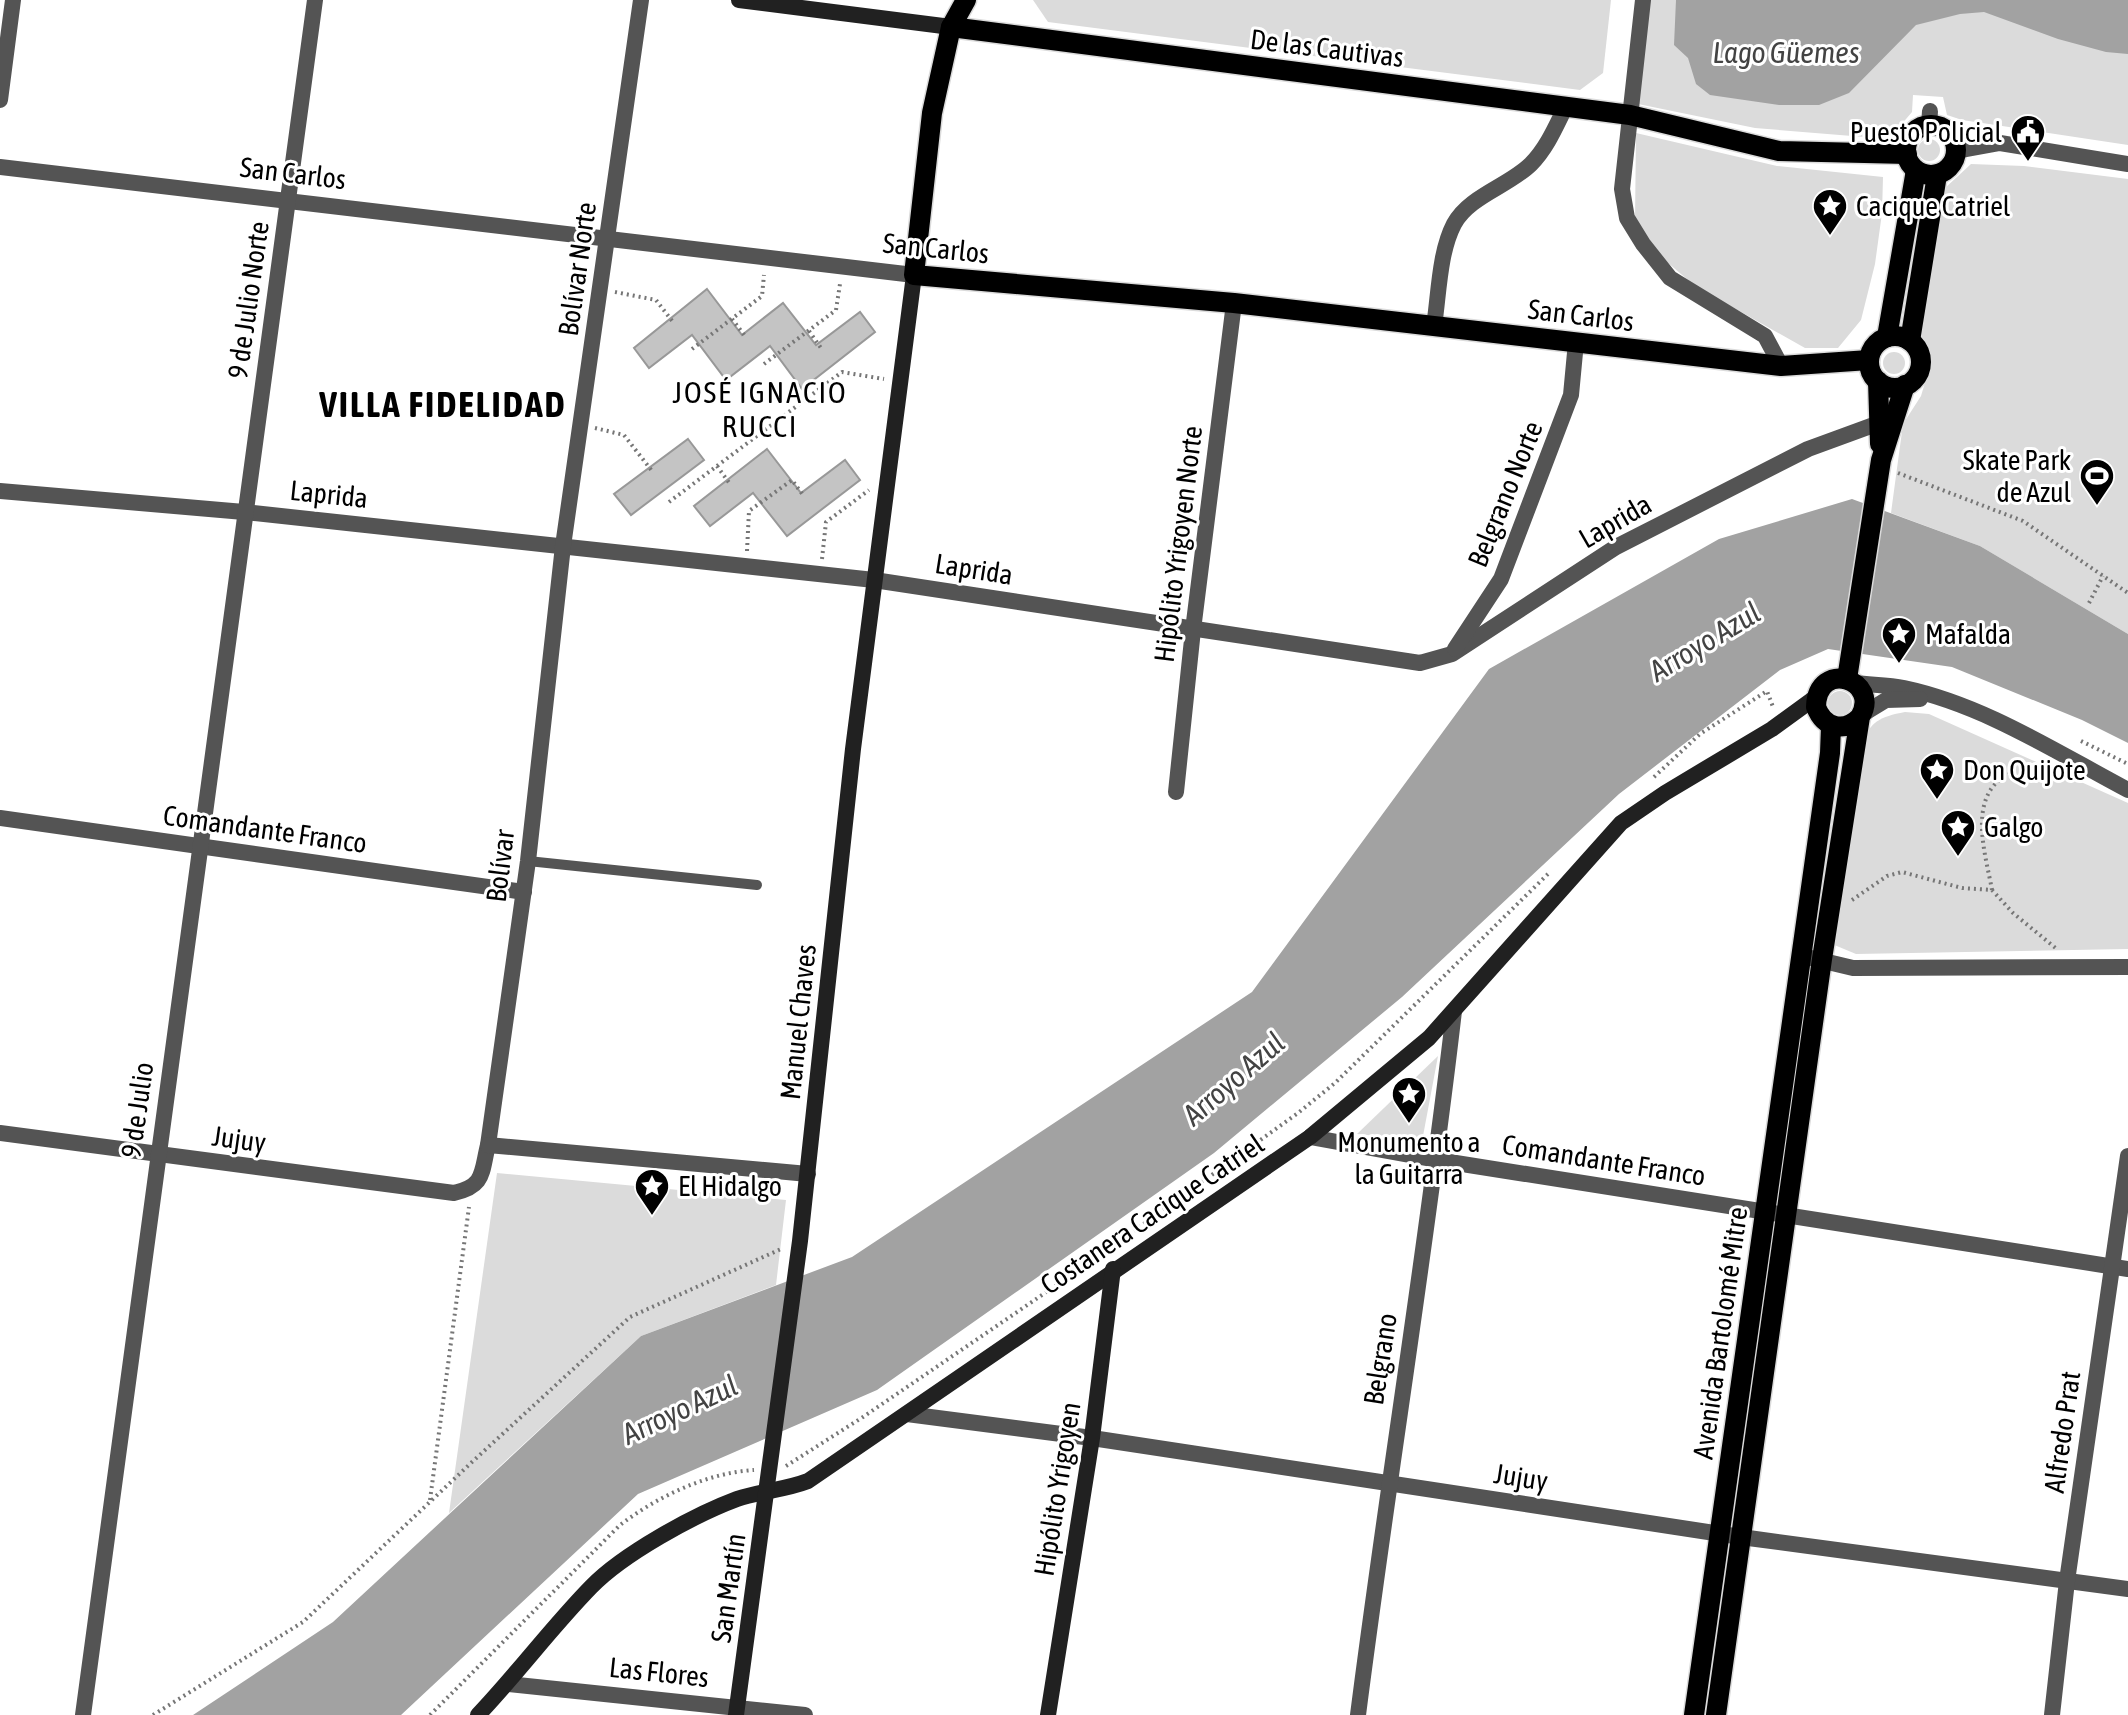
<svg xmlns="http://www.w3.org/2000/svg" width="2128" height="1715" font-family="'Asap Condensed',sans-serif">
<rect width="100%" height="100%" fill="#fff"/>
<g fill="#dbdbdb">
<polygon points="1033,0 1611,0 1603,73 1580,90 1048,22"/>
<polygon points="1650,0 2128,0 2128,145 1962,120 1947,115 1943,97 1913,95 1912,112 1889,139 1755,128 1638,104"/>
<polygon points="1636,133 1777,166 1883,177 1882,213 1875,264 1861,320 1838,348 1805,348 1695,286 1653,250 1635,221"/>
<circle cx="1929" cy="150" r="11"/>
<polygon points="1971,164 2024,166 2128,179 2128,634 1980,546 1891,513 1903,424 1921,396 1930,366 1915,335 1945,188"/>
<circle cx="1894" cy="363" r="11"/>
<circle cx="1840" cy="703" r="12"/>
<path d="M1905,712L1929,714L2128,803V949L1856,954L1832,944L1860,744C1872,721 1879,717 1905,712Z"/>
<polygon points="1438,1056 1423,1136 1414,1140 1357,1134"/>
<polygon points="497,1173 786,1200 776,1285 641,1336 449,1513"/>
</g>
<g fill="#a2a2a2">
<polygon points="1676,0 2128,0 2128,54 2106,52 2058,39 1984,12 1960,14 1916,25 1849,93 1819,105 1779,105 1710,95 1696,84 1688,58 1674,45"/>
<polygon points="1852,499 1980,546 2128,634 2128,743 2082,720 1952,667 1828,649 1780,670 1619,794 1402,997 1214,1153 877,1390 638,1494 401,1715 193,1715 333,1622 641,1336 852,1257 1252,992 1489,669 1719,539"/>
</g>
<g fill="#c4c4c4" stroke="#989898" stroke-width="2">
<polygon points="707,289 742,335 783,303 816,345 860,312 875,332 802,389 770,346 726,380 692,335 649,368 634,348"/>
<polygon points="688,439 704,460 631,515 614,494"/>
<polygon points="767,449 801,493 845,460 860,480 787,536 753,493 710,526 694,506"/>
</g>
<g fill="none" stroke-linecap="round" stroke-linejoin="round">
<defs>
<g id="primary">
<polyline points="966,0 951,27 932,113 914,275 1234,303 1781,366 1869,360"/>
<polyline points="951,27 1630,115 1779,151 1907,154"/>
<circle cx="1931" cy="150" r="25"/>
<circle cx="1895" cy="362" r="26"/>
<polyline points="1887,337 1916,170"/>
<polyline points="1910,341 1937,175"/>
<polyline points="1878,381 1880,444"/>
<polyline points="1847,679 1881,460 1905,385"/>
<polyline points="1694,1715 1830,753 1831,726"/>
<path d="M1716,1715L1822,959L1860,717C1882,680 1817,658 1816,707C1824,728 1844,733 1860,717"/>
</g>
</defs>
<use href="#primary" stroke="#dbdbdb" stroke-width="23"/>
<g stroke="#767676" stroke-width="4" stroke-dasharray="2 4" stroke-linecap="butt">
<polyline points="615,292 656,300 673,322"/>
<polyline points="732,319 745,336"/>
<polyline points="809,331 821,348"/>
<polyline points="692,349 762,296 764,275"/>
<polyline points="764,364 836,310 840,284"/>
<polyline points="595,428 624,435 652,471"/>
<polyline points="717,466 730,484"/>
<polyline points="1898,473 2023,521 2128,593"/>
<polyline points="669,502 842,372 884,379"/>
<polyline points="747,551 749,511 792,480 803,495"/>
<polyline points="822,559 826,522 869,490"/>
<polyline points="2089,603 2103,576"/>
<polyline points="2081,741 2128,764"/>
<polyline points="1654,777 1700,734 1767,691 1773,707"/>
<path d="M1992,890C1986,856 1967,799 2005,776C2020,768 2040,771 2056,771"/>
<polyline points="1852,900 1887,876 1902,872 1962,888 1992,890 2013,913 2058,950"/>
<polyline points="786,1466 863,1417 1089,1263 1298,1113 1335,1083 1550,872"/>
<polyline points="430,1500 469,1207"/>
<polyline points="153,1715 303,1622 472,1462 630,1317 781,1249"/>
<path d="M430,1715L620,1525C657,1497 706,1473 754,1470"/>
</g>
<polyline stroke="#545454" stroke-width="10" points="528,861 757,885"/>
<g stroke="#545454" stroke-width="16">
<polyline points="1643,0 1622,189 1627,218 1643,244 1670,278 1765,336 1781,366"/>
<polyline points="0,100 13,0"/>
<polyline points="1929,126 1930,111"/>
<polyline points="1956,151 2000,143 2128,164"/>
<polyline points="0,167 914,275"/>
<path d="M1434,326C1439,294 1439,253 1454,224C1469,196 1509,186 1531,164C1547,148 1556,126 1566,106"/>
<polyline points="0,491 244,512 874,580 1420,663 1452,654 1616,547 1808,449 1879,423"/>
<polyline points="1455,649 1501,579 1571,395 1576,342"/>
<path d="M1855,683C1871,685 1888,685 1904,688C1984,705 2056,752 2128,790"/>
<polyline points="1863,714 1886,700 1920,699"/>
<polyline points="1176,792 1193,630 1234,303"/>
<polyline points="0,818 524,892"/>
<polyline points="1811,958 1853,968 2128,967"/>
<path d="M0,1133L454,1193C485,1186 481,1173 488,1145L528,861L563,546L641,0"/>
<polyline points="1310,1137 1437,1160 2128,1269"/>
<polyline points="488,1145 808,1174"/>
<polyline points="907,1414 1092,1438 1741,1537 2128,1589"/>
<polyline points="508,1684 805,1715"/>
<polyline points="83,1715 315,0"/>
<path d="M1358,1715C1388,1480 1427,1246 1454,1011"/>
<polyline points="2052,1715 2067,1581 2128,1156"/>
</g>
<g stroke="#212121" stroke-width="16">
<polyline points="739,0 951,27"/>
<path d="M478,1715C517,1674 551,1628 591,1587C623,1554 694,1515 737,1499C760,1491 785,1490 808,1481L1310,1137L1429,1038L1621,823L1665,793L1772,729L1816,697"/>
<polyline points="736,1715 800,1241 853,749 914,275"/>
<polyline points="1048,1715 1092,1438 1113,1269"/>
</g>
<use href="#primary" stroke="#000" stroke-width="20"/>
</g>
<defs>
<symbol id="civic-pin" viewBox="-11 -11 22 30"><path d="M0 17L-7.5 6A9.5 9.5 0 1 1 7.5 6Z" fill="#000" stroke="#fff"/><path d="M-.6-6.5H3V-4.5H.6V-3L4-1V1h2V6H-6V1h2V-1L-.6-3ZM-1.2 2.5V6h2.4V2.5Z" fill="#fff"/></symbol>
<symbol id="sight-pin" viewBox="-11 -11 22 30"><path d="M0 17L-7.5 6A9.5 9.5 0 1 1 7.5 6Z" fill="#000" stroke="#fff"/><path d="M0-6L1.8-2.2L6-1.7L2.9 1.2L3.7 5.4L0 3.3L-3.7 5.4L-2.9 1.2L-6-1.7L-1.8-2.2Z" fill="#fff"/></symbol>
<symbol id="stadium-pin" viewBox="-11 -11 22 30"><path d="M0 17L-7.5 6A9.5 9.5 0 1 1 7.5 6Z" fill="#000" stroke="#fff"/><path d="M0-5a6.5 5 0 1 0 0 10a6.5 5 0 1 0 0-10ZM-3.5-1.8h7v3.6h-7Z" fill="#fff"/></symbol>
</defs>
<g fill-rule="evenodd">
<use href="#civic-pin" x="2008" y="112" width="40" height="54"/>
<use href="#sight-pin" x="1810" y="186" width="40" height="54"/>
<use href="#stadium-pin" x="2077" y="456" width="40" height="54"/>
<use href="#sight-pin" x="1879" y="614" width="40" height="54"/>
<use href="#sight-pin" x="1917" y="750" width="40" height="54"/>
<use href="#sight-pin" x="1938" y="807" width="40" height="54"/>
<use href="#sight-pin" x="1389" y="1074" width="40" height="54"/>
<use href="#sight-pin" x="632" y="1166" width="40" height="54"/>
</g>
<g text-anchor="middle" stroke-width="6" stroke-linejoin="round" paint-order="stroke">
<g font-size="28" fill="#000" stroke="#fff">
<text transform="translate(1327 48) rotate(7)" y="10">De las Cautivas</text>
<text transform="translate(293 173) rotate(7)" y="10">San Carlos</text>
<text transform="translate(936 248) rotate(6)" y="10">San Carlos</text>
<text transform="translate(577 269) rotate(-82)" y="10">Bolívar Norte</text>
<text transform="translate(248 300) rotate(-82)" y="10">9 de Julio Norte</text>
<text transform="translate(1581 315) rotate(7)" y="10">San Carlos</text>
<text transform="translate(329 494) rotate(6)" y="10">Laprida</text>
<text transform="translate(1505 494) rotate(-68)" y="10">Belgrano Norte</text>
<text transform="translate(1615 521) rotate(-30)" y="10">Laprida</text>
<text transform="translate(1178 544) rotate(-83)" y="10">Hipólito Yrigoyen Norte</text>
<text transform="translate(974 569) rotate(9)" y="10">Laprida</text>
<text transform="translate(265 829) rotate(8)" y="10">Comandante Franco</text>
<text transform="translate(500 866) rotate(-83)" y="10">Bolívar</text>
<text transform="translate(798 1022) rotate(-84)" y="10">Manuel Chaves</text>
<text transform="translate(137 1110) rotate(-82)" y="10">9 de Julio</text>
<text transform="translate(239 1139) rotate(8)" y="10">Jujuy</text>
<text transform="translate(1604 1160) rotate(9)" y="10">Comandante Franco</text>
<text transform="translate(1152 1214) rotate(-34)" y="10">Costanera Cacique Catriel</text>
<text transform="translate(1720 1333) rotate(-82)" y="10">Avenida Bartolomé Mitre</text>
<text transform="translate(1380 1359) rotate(-81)" y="10">Belgrano</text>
<text transform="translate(2062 1432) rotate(-82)" y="10">Alfredo Prat</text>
<text transform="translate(1521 1477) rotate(9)" y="10">Jujuy</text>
<text transform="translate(1057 1489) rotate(-81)" y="10">Hipólito Yrigoyen</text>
<text transform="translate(728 1588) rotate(-82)" y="10">San Martín</text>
<text transform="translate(659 1672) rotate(6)" y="10">Las Flores</text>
</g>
<g font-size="28" fill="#000" stroke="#fff" text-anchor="start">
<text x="2002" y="142" text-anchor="end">Puesto Policial</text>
<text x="1856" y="216">Cacique Catriel</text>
<text x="2071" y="470" text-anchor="end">Skate Park<tspan x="2071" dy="32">de Azul</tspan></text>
<text x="1925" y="644">Mafalda</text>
<text x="1963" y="780">Don Quijote</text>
<text x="1984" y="837">Galgo</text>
<text x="1409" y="1152" text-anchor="middle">Monumento a<tspan x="1409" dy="32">la Guitarra</tspan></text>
<text x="678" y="1196">El Hidalgo</text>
</g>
<g font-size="30" font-style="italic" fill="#434343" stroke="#fff">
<text x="1786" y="63">Lago Güemes</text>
<text transform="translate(1705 642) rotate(-31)" y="10">Arroyo Azul</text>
<text transform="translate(1234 1079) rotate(-41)" y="10">Arroyo Azul</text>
<text transform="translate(680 1410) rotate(-25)" y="10">Arroyo Azul</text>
</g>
<g font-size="30" letter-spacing="2" fill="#000" stroke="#fff">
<text x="760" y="403">JOSÉ IGNACIO<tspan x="760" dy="34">RUCCI</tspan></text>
</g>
<g font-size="36" font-weight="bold" letter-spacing="2" fill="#000" stroke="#fff">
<text x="443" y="417">VILLA FIDELIDAD</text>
</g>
</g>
</svg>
